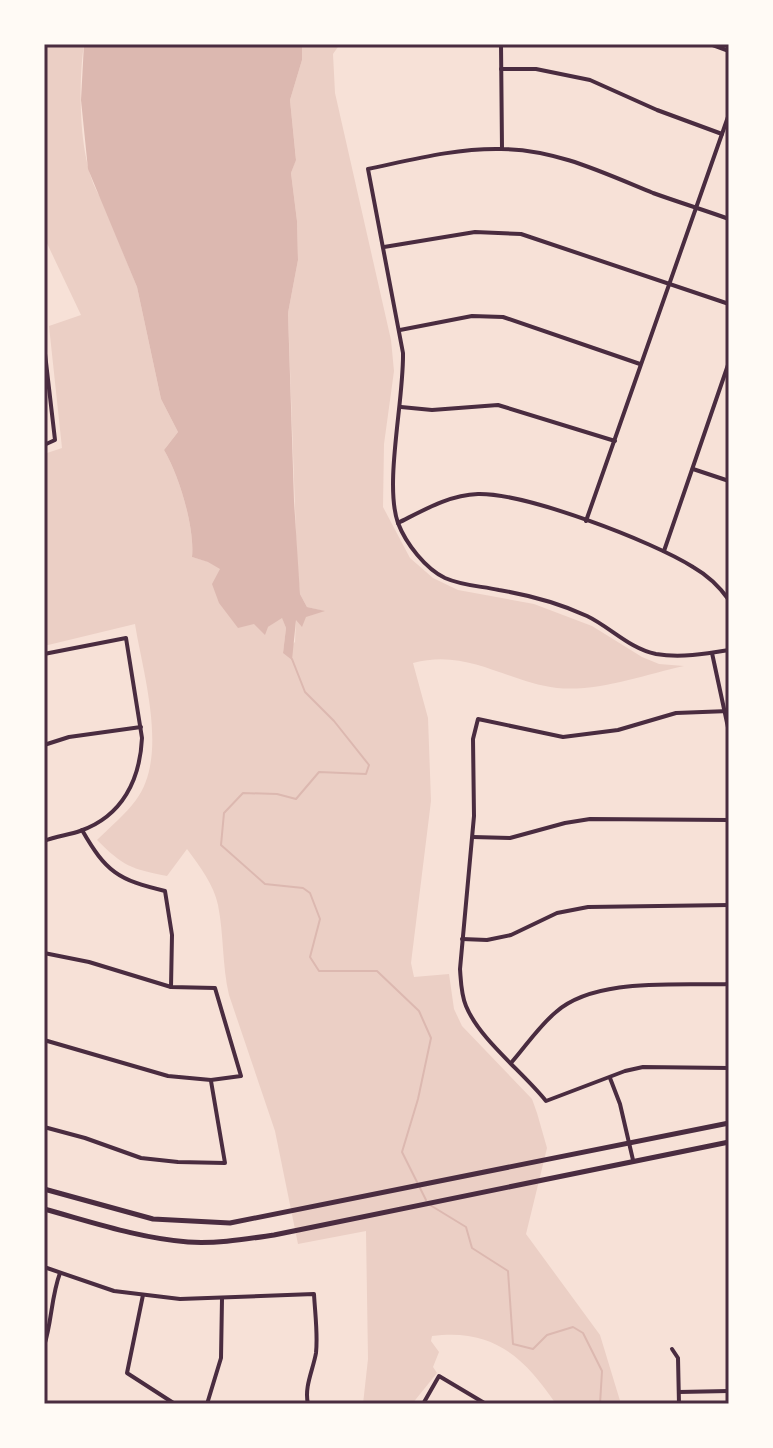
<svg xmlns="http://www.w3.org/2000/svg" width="773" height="1448" font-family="Bitter,serif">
<rect width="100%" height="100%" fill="#f7e1d7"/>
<path fill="#ebcfc5" d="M47,44H84C78,83 78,165 101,198L137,287L161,399L178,432L164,450C179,475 195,528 192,557L209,562L221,569L255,624L268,627L282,617L286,628L283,653L295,642L296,619L323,611L307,607L300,594L297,563L288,313L298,260L297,221L291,173L296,159L290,100L302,60V44H340L333,54L335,93L391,340L394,371L384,444L383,507L410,558L433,578L458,590L534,604L592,626L642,657L659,664L684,666C643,675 599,692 557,688C506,682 468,648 413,663L428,718L431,801L411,963L414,977L449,974L454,1009L462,1026L532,1099L537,1113L547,1148L526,1234L600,1335L621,1404H556C524,1357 493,1328 432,1336L431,1341L439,1352L433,1367L437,1373L412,1404H363L368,1359L366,1231L298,1244L275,1131L229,995C222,965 224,935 218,905C214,885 199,865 187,849L167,876C131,869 123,866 97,840C110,827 125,815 136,800C169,756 143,674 135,624L44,646V454L62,448L49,326L81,315L44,237V46Z"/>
<path fill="#dcb8b0" d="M84,44H302V60L290,100L296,160L291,173L297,221L298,260L288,313L294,501L300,594L307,607L325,611L306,617L302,627L296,620L292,660L283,653L286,628L282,618L268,627L265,635L254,624L238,628L219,603L212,584L220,569L208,562L192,557C195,528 179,475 164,450L178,432L161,399L137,287L88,169L81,100Z"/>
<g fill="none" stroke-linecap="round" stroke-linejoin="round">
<g stroke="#dcb8b0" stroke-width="2">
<polyline points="292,659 305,692 334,721 369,765 366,774 319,772 296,799 277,794 243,793 224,813 221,845 265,884 303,888 310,893 320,919 310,957 319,971 377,971 419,1011 431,1038 418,1099 402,1152 417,1182"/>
<polyline points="420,1188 426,1200"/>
<polyline points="430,1205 466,1227 472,1248 508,1271 513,1344 533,1349 547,1335 573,1327 583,1333 602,1371 600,1404"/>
</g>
<g stroke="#4a2c40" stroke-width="4">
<polyline points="501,44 502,149"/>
<polyline points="710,44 729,51"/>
<polyline points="501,69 536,69 590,80 657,110 722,134"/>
<path d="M729,219C704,210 678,202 653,193C604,173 555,149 501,149C456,148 411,160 368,169L403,353C404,400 384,484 398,523C406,544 426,569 445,578C463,586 481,586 499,590C529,595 559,603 587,616C610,627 630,649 656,654C680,658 705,654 729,650"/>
<polyline points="384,247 475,232 521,234 729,304"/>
<polyline points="400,330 472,316 503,317 640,364"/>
<polyline points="44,345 55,440 44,445"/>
<polyline points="401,407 432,410 498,405 615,441"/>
<polyline points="693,469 729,481"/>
<polyline points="586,521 729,114"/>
<path d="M398,523C424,510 449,495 478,494C526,493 652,541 693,567C707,575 719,586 729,600"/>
<polyline points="664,551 729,362"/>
<polyline points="712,653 729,732"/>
<path d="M44,654L126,638L142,738C140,779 123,816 80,831C69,835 56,836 44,841"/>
<path d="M729,711L676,713L618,730L563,737L478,719L473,739L474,816L460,969C461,982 461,994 466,1006C480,1040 522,1071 546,1101L625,1071L643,1067L729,1068"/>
<polyline points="44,745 69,737 141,727"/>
<path d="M82,830C106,872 118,880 165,891L172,935L171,987"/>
<polyline points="473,837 510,838 565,823 590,819 729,820"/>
<polyline points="462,939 487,940 511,935 557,913 588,907 729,905"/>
<polyline points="44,953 89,962 171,987 215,988 241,1076 211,1080 168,1076 44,1040"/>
<path d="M511,1063C526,1046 539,1026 556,1012C596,977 677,986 729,984"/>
<polyline points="610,1078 620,1104 633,1160"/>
<polyline points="44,1127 85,1138 141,1158 178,1162 225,1163 211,1081"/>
<path d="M44,1267L114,1291L180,1299L314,1294C315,1313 318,1334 316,1353C313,1370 304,1387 308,1404"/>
<polyline points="143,1295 127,1373 175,1404"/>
<path d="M44,1346C52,1322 51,1297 60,1273"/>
<polyline points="672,1349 678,1358 679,1404"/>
<polyline points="679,1392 729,1391"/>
<polyline points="207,1404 221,1358 222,1299"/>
<polyline points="423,1404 439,1376 486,1404"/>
</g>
<g stroke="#4a2c40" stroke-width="5">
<polyline points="44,1189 153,1219 230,1223 729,1123"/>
<path d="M44,1209C92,1222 138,1238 188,1242C216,1244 246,1239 274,1235L729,1142"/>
</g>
</g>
<rect width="773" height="1448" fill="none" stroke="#fffaf5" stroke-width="92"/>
<rect x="46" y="46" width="681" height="1356" fill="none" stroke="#4a2c40" stroke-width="3"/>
</svg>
